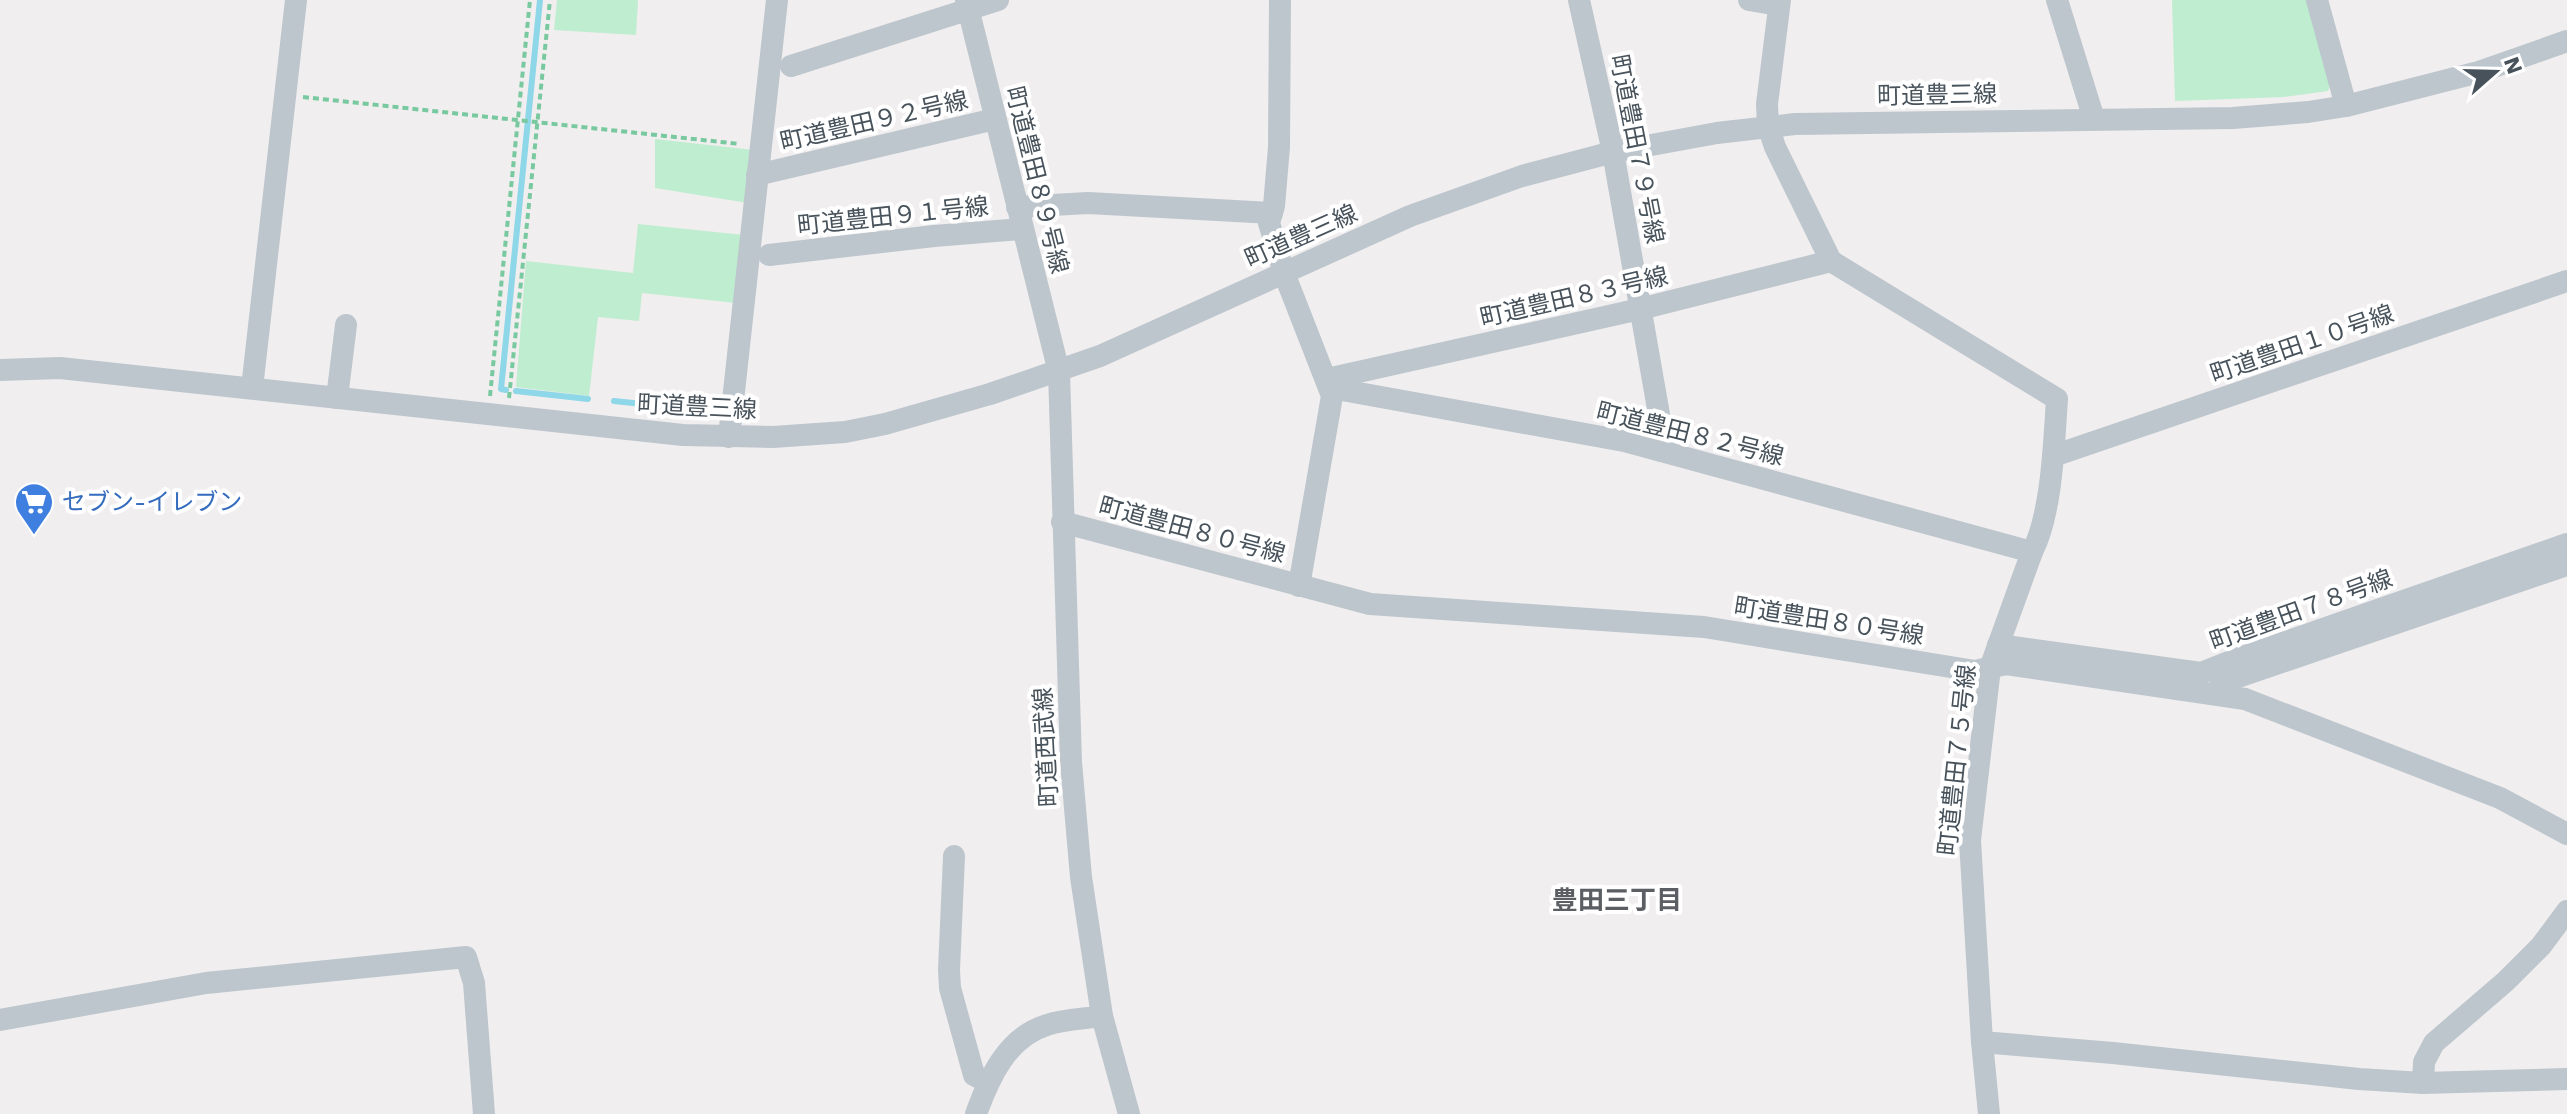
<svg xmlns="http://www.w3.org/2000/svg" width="2567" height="1114" font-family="'Work Sans','Noto Sans JP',sans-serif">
<rect width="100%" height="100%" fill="#f1eeef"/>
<g fill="#bfedcf">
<polygon points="557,0 638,0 636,35 554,30"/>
<polygon points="2172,0 2309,0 2332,81 2328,91 2284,97 2175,101"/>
<polygon points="655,139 754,150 748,203 655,188"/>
<polygon points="638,224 744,235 736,303 642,293 639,321 598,317 589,396 516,387 526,261 633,273"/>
</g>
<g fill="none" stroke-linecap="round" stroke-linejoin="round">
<g stroke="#8dd7e8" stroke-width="6">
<polyline points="506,390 501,389 540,0"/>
<polyline points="516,391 588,399"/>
<polyline points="614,401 699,410"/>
</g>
<g stroke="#78c99f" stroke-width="4" stroke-dasharray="6 4" stroke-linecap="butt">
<polyline points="303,97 740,144"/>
<polyline points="490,396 530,0"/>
<polyline points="509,398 550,0"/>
</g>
<g stroke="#bdc6cd" stroke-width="22">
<polyline points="966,0 1059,372 1071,762 1081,877 1102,1016 1129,1114"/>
<polyline points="1280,0 1279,147 1274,206 1269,223 1284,273 1332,396 1299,586"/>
<polyline points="1579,0 1613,152 1664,443 1662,451"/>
<polyline points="1749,0 1778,5"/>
<path d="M1780,0L1767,104L1768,126L1775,147L1831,261L2057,399C2054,442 2052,514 2032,552L1990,668L1970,840L1982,1042L2113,1053L2359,1079L2423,1083L2567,1079"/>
<polyline points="2057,0 2094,119"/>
<polyline points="2317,0 2346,106"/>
<polyline points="791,66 998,0"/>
<polyline points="757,175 995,119"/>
<polyline points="1017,207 1088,203 1272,213"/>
<polyline points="769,255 934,236 1022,229"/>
<polyline points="0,370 60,368 683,435 773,437 845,432 885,424 990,394 1100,356 1410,216 1522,176 1613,152 1717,133 1795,124 2233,118 2308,112 2346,106 2479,72 2567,41"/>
<polyline points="1327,379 1640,309 1831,261"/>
<polyline points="252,388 296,0"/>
<polyline points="1331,388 1624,441 2032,552"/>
<polyline points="337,398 346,325"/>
<polyline points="729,437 777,0"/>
<polyline points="2053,456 2567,281"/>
<polyline points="1062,522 1370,604 1704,627 1975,671 2006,664 2245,699 2500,798 2567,834"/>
<polyline points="1998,645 2201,673 2234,660 2567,544"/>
<polyline points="2214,694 2223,682 2567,565"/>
<polyline points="954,856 949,970 950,988 974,1075 987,1082"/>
<polyline points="0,1020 206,983 466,957 474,983 484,1114"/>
<polyline points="1982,1042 1989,1114"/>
<polyline points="2423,1083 2424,1062 2434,1043 2506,981 2541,946 2567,911"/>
<path d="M976,1114C989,1078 1007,1037 1047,1025C1064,1019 1084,1019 1102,1016"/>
</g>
</g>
<defs>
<symbol id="supermarket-pin" viewBox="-11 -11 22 30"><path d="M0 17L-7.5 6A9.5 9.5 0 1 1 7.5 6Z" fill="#3f7fe0" stroke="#fff"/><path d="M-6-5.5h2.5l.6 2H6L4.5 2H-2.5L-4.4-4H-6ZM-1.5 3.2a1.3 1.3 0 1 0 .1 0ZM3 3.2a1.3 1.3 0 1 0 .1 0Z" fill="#fff"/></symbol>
</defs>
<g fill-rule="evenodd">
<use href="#supermarket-pin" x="12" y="480" width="44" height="60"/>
</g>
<g text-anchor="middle" stroke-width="8" stroke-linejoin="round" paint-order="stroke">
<g font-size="24" fill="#47525b" stroke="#fff">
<text transform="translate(1937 95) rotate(-1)" y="8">町道豊三線</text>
<text transform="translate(874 121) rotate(-13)" y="8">町道豊田９２号線</text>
<text transform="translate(1637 149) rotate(79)" y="8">町道豊田７９号線</text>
<text transform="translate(1037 180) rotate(76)" y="8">町道豊田８９号線</text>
<text transform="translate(893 216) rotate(-6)" y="8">町道豊田９１号線</text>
<text transform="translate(1301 236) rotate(-24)" y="8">町道豊三線</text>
<text transform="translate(1574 297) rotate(-13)" y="8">町道豊田８３号線</text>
<text transform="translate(2302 344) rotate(-19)" y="8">町道豊田１０号線</text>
<text transform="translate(697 407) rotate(3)" y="8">町道豊三線</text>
<text transform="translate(1690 434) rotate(14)" y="8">町道豊田８２号線</text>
<text transform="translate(1192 530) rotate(15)" y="8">町道豊田８０号線</text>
<text transform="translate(2301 610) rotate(-20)" y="8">町道豊田７８号線</text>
<text transform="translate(1829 621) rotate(9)" y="8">町道豊田８０号線</text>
<text transform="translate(1046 747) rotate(-93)" y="8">町道西武線</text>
<text transform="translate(1957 760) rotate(-84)" y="8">町道豊田７５号線</text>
</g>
<g font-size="24" fill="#366cbe" stroke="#fff" text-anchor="start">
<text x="62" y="510">セブン-イレブン</text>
</g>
<g font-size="26" font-weight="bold" fill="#5b5f63" stroke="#fff">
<text x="1617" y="909">豊田三丁目</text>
</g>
</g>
<g transform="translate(2495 72) rotate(70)" stroke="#ffffff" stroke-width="6" paint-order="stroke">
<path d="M0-6L14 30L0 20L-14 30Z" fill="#47525b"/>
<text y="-12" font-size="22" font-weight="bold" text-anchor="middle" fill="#47525b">N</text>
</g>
</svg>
